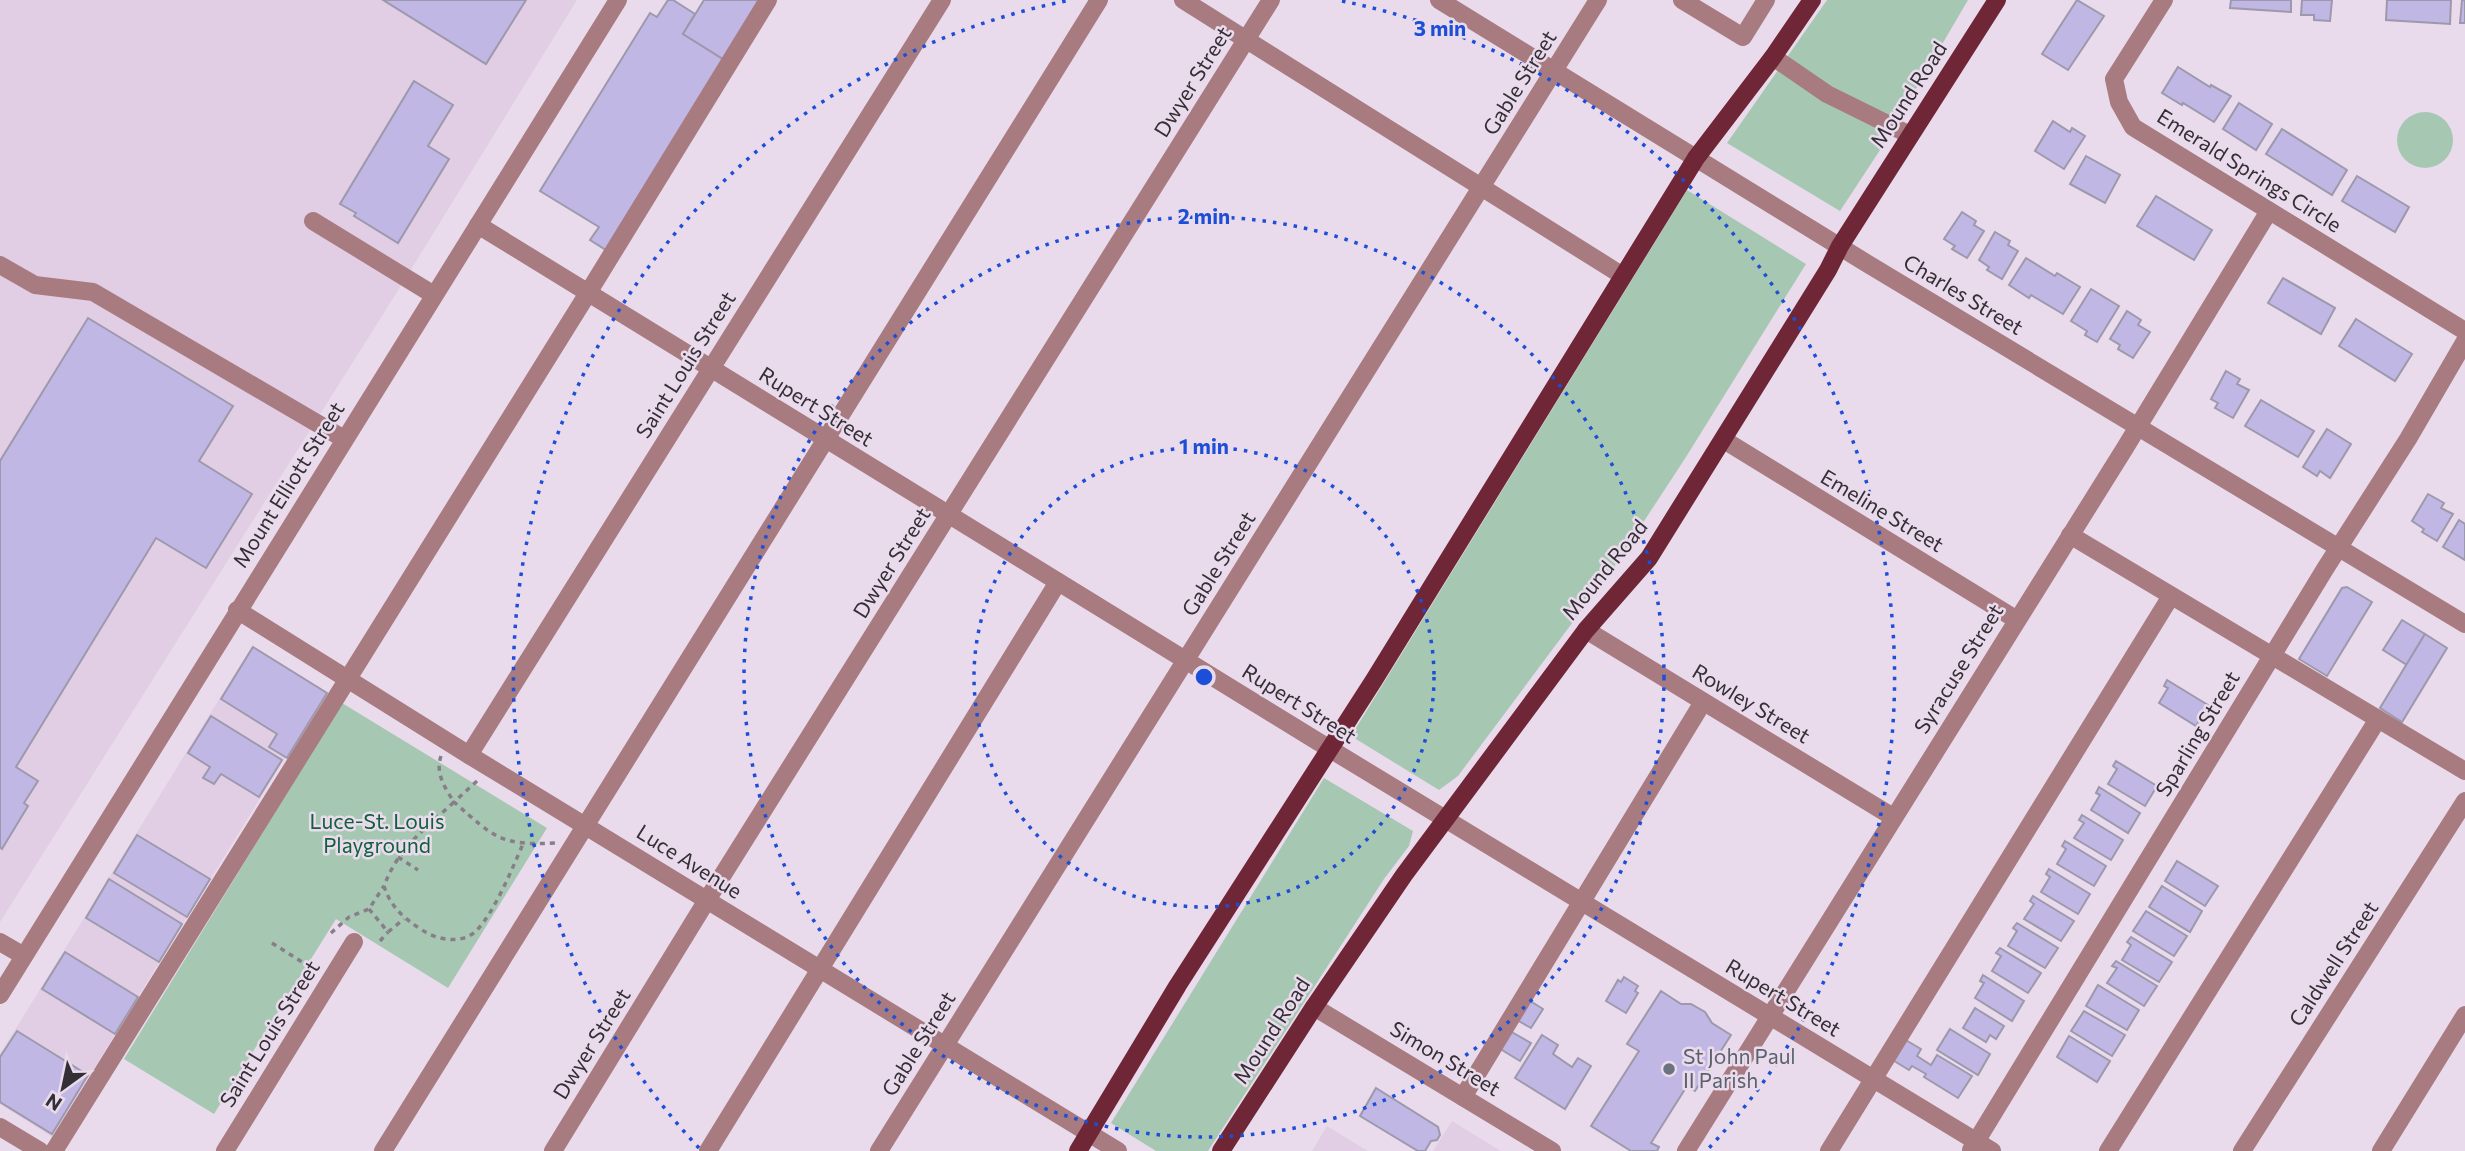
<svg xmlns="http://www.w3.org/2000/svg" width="2465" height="1151" font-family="Commissioner,sans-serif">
<rect width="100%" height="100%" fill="#e9dbec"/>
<g fill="#e1cee4">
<polygon points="0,0 577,0 399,289 0,922"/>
<polygon points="252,646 326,691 52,1137 0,1104 0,1054"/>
<polygon points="1452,1121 1501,1151 1433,1151"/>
<polygon points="1327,1126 1368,1151 1312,1151"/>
</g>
<g fill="#a6c8b3">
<polygon points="1827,0 1968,0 1882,147 1840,211 1727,143"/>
<circle cx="2425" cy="140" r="28"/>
<polygon points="1687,190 1806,264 1686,457 1614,567 1458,776 1439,790 1351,736"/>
<polygon points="342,703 547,828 448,988 336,919 214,1114 124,1059"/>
<polygon points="1324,778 1413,831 1409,846 1384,879 1208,1151 1156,1151 1111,1123"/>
</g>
<g fill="#c1b7e4" stroke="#9d99ac" stroke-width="2">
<polygon points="383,0 526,0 486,64"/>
<polygon points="668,0 673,0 695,14 683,34 723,59 606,250 590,240 599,227 540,191 650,13 657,17"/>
<polygon points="704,0 760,0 723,59 683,34"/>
<polygon points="2077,0 2104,16 2068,70 2042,54"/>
<polygon points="2231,0 2291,0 2291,12 2230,8"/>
<polygon points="2302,0 2332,0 2330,21 2314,20 2314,15 2301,15"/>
<polygon points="2387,0 2451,0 2450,24 2386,20"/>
<polygon points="2462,0 2465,0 2465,23 2460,23"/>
<polygon points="2178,67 2210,87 2211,85 2231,96 2214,122 2183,103 2182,105 2162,93"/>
<polygon points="414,81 453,105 428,146 449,159 398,243 354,216 356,213 340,204"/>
<polygon points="2239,103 2272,124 2256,150 2223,129"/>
<polygon points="2053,121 2070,132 2072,128 2085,136 2064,169 2035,151"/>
<polygon points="2282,129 2347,170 2332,195 2266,154"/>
<polygon points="2086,156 2120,175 2105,203 2070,184"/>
<polygon points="2357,176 2409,207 2395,232 2342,201"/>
<polygon points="2156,196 2212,230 2194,260 2137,226"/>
<polygon points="1962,212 1976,221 1974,225 1984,231 1967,258 1952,249 1955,246 1944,239"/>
<polygon points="1995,232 2010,241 2008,245 2018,251 2002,279 1987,270 1989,267 1979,260"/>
<polygon points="2026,258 2055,276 2057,273 2080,287 2063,314 2031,295 2029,298 2009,285"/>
<polygon points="2283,278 2335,308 2321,334 2268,303"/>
<polygon points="2091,289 2119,306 2097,342 2085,335 2087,331 2071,321"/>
<polygon points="2127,311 2141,320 2138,325 2150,332 2133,358 2118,349 2120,345 2110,339"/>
<polygon points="88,318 233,406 199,461 252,494 206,568 156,538 16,767 38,781 24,803 28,806 2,849 0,847 0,461"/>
<polygon points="2356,319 2412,354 2395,381 2339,346"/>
<polygon points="2226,371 2240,379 2237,384 2249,390 2233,418 2215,408 2218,403 2211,399"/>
<polygon points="2261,400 2314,431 2298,457 2245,426"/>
<polygon points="2327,429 2351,444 2330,478 2320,471 2317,476 2303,467"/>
<polygon points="2428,494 2444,503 2441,508 2453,514 2437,541 2422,532 2424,529 2412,521"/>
<polygon points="2459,520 2465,524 2465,560 2443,547"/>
<polygon points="2347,587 2372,602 2327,676 2299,659 2342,588"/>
<polygon points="2402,620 2425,634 2407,665 2383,650"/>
<polygon points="2425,634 2447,648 2402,722 2380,708"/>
<polygon points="253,647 327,693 287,758 269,747 277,734 221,699"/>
<polygon points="2167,680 2208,705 2196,726 2159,703 2168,688 2164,686"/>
<polygon points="211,716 282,760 259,797 221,774 214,784 203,778 210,767 188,753"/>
<polygon points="2116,761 2157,786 2145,806 2108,784 2117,769 2113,766"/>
<polygon points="2099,787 2140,813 2128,833 2091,810 2100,795 2096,793"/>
<polygon points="2082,815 2123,840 2111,860 2074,838 2084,823 2079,820"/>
<polygon points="137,835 210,879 187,917 114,873"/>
<polygon points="2065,841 2106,866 2094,886 2057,864 2066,849 2062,846"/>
<polygon points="2177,861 2218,886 2205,906 2165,881"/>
<polygon points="2049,869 2090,894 2078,914 2041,892 2050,877 2046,874"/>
<polygon points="109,879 182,924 159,962 86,918"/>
<polygon points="2162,886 2202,911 2190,932 2149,907"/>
<polygon points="2033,896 2074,921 2061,941 2024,919 2034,904 2030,901"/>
<polygon points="2146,911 2187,936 2174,956 2133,931"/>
<polygon points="2017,923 2058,948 2045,968 2008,946 2017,931 2013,928"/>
<polygon points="2131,937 2172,962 2159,982 2122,960 2131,945 2127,942"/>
<polygon points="2000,948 2041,973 2028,993 1992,971 2001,956 1996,953"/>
<polygon points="65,952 138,997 115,1034 42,989"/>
<polygon points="2116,961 2157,986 2144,1006 2107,983 2117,968 2112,966"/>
<polygon points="1983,975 2024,1001 2012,1021 1975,998 1984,983 1980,981"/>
<polygon points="1624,977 1638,986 1635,991 1638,993 1626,1013 1606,1001 1618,980 1621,982"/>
<polygon points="2098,985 2139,1010 2127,1030 2086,1006"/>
<polygon points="1661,991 1681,1004 1691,1004 1705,1012 1712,1023 1731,1035 1695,1091 1687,1086 1651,1143 1659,1147 1657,1151 1631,1151 1591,1126 1639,1051 1627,1044"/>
<polygon points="1527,999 1543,1009 1531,1028 1515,1019"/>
<polygon points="1975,1008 2004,1026 1996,1039 1990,1035 1986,1042 1963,1028"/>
<polygon points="2084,1011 2125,1035 2112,1056 2071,1031"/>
<polygon points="1950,1029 1990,1054 1978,1075 1937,1050"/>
<polygon points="1508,1030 1531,1043 1520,1061 1497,1047"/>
<polygon points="17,1031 88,1075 52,1134 0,1102 0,1057"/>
<polygon points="1542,1035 1558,1045 1553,1054 1572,1067 1578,1058 1591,1066 1565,1109 1515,1078"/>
<polygon points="2069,1036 2110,1061 2097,1082 2057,1057"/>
<polygon points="1904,1039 1921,1049 1917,1056 1931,1065 1937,1055 1972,1076 1958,1098 1924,1077 1926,1074 1912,1066 1909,1070 1891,1059"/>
<polygon points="1376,1088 1438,1127 1440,1135 1437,1140 1431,1141 1425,1151 1418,1151 1360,1116"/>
</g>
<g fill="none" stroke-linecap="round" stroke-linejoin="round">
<g stroke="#887e89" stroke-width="3.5" stroke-dasharray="5 5" stroke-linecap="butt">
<path d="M441,756C435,773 445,788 454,802C425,829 398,848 384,886C391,908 404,918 422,930C437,940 463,945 477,930C495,911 512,869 523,844"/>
<path d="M477,781L454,802C494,837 500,846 555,843"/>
<polyline points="398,857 418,870"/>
<polyline points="369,909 388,932 404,919"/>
<polyline points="331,933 349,917 369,909 384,886"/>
<polyline points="380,941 388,932"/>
<polyline points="272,943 310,967"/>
</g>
<g stroke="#a87b81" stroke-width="18">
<polyline points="1183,0 1623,276"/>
<polyline points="1439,0 1863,261 2465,624"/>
<polyline points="1682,0 1743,37 1766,0"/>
<polyline points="2164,0 2114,79 2119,102 2133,127 2465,331"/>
<polyline points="1773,57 1827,94 1910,135"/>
<polyline points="313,221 434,295"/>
<polyline points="478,225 1330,749 1992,1151"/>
<polyline points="0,265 35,285 93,292 344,439"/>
<polyline points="1724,440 2017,620"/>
<polyline points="2070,535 2465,771"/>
<polyline points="237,610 469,755 1118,1151"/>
<polyline points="1586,630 1893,817"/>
<polyline points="469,755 942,0"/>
<polyline points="0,942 24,956"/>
<polyline points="0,995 618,0"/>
<polyline points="1314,1007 1552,1151"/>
<polyline points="1463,1097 1703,702"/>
<polyline points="0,1127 40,1151"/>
<polyline points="1971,1150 2325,569 2408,439 2465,341"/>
<polyline points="54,1151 588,293 768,0"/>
<polyline points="225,1151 354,942"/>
<polyline points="383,1151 1099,0"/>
<polyline points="553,1151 707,900 1271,0"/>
<polyline points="708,1151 1058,582"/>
<polyline points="879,1151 1598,0"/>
<polyline points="1686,1151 2125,448 2269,211"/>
<polyline points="1829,1151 2171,596"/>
<polyline points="2108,1151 2378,719"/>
<polyline points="2242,1151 2465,801"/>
<polyline points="2381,1151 2465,1015"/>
</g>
<g stroke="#6f2636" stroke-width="18">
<polyline points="1078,1151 1178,985 1374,680 1696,158 1773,57 1812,0"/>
<polyline points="1221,1151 1314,1007 1404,875 1586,630 1649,558 1828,270 1840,246 1997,0"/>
</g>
</g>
<g fill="none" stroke="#1d4ed8" stroke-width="3.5" stroke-dasharray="3.5 7">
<circle cx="1204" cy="677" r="230"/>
<circle cx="1204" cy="677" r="460"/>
<path d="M699 1148A690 690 0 0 1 1066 1M1342 1A690 690 0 0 1 1709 1148"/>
</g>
<circle fill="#6b7280" stroke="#e9dbec" stroke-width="2.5" cx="1669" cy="1069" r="7"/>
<g text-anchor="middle" stroke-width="5" stroke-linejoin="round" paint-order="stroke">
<g font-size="21" fill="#342e35" stroke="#e9dbec">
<text transform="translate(1193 82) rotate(-58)" y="7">Dwyer Street</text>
<text transform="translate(1520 83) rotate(-58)" y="7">Gable Street</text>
<text transform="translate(1909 95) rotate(-57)" y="7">Mound Road</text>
<text transform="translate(2249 171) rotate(32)" y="7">Emerald Springs Circle</text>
<text transform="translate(1963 295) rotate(31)" y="7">Charles Street</text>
<text transform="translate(686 365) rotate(-58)" y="7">Saint Louis Street</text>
<text transform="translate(816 407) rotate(32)" y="7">Rupert Street</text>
<text transform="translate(289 485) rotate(-58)" y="7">Mount Elliott Street</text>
<text transform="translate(1882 511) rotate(31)" y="7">Emeline Street</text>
<text transform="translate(892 563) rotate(-58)" y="7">Dwyer Street</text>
<text transform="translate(1219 564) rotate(-58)" y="7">Gable Street</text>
<text transform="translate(1605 570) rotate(-51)" y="7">Mound Road</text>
<text transform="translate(1959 669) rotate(-58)" y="7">Syracuse Street</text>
<text transform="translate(1299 704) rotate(32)" y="7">Rupert Street</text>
<text transform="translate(1751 704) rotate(31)" y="7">Rowley Street</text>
<text transform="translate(2198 734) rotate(-59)" y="7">Sparling Street</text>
<text transform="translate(689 862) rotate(32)" y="7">Luce Avenue</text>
<text transform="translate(2334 964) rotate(-57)" y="7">Caldwell Street</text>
<text transform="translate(1783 998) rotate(31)" y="7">Rupert Street</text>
<text transform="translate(1272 1031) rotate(-57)" y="7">Mound Road</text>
<text transform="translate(270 1034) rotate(-58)" y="7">Saint Louis Street</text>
<text transform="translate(592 1044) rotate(-58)" y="7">Dwyer Street</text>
<text transform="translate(919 1044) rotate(-58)" y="7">Gable Street</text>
<text transform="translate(1445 1059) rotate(31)" y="7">Simon Street</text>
</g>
<g font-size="21" fill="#11603c" stroke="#e9dbec">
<text x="377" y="829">Luce-St. Louis<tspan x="377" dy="24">Playground</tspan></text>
</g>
<g font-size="21" fill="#5b616d" stroke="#e9dbec" text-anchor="start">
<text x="1683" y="1064">St John Paul<tspan x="1683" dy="24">II Parish</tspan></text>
</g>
</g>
<circle cx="1204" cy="677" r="10" fill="#1d4ed8" stroke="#e9dbec" stroke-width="3.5"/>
<g font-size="21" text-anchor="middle" font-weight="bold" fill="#1d4ed8" stroke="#e9dbec" stroke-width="5" stroke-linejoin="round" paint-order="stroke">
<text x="1440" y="36">3 min</text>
<text x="1204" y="224">2 min</text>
<text x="1204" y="454">1 min</text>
</g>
<g transform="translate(63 1088) rotate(213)" stroke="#e9dbec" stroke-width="5" paint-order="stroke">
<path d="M0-5L12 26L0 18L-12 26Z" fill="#342e35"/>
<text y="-10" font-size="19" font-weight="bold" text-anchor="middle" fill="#342e35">N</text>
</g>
</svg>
